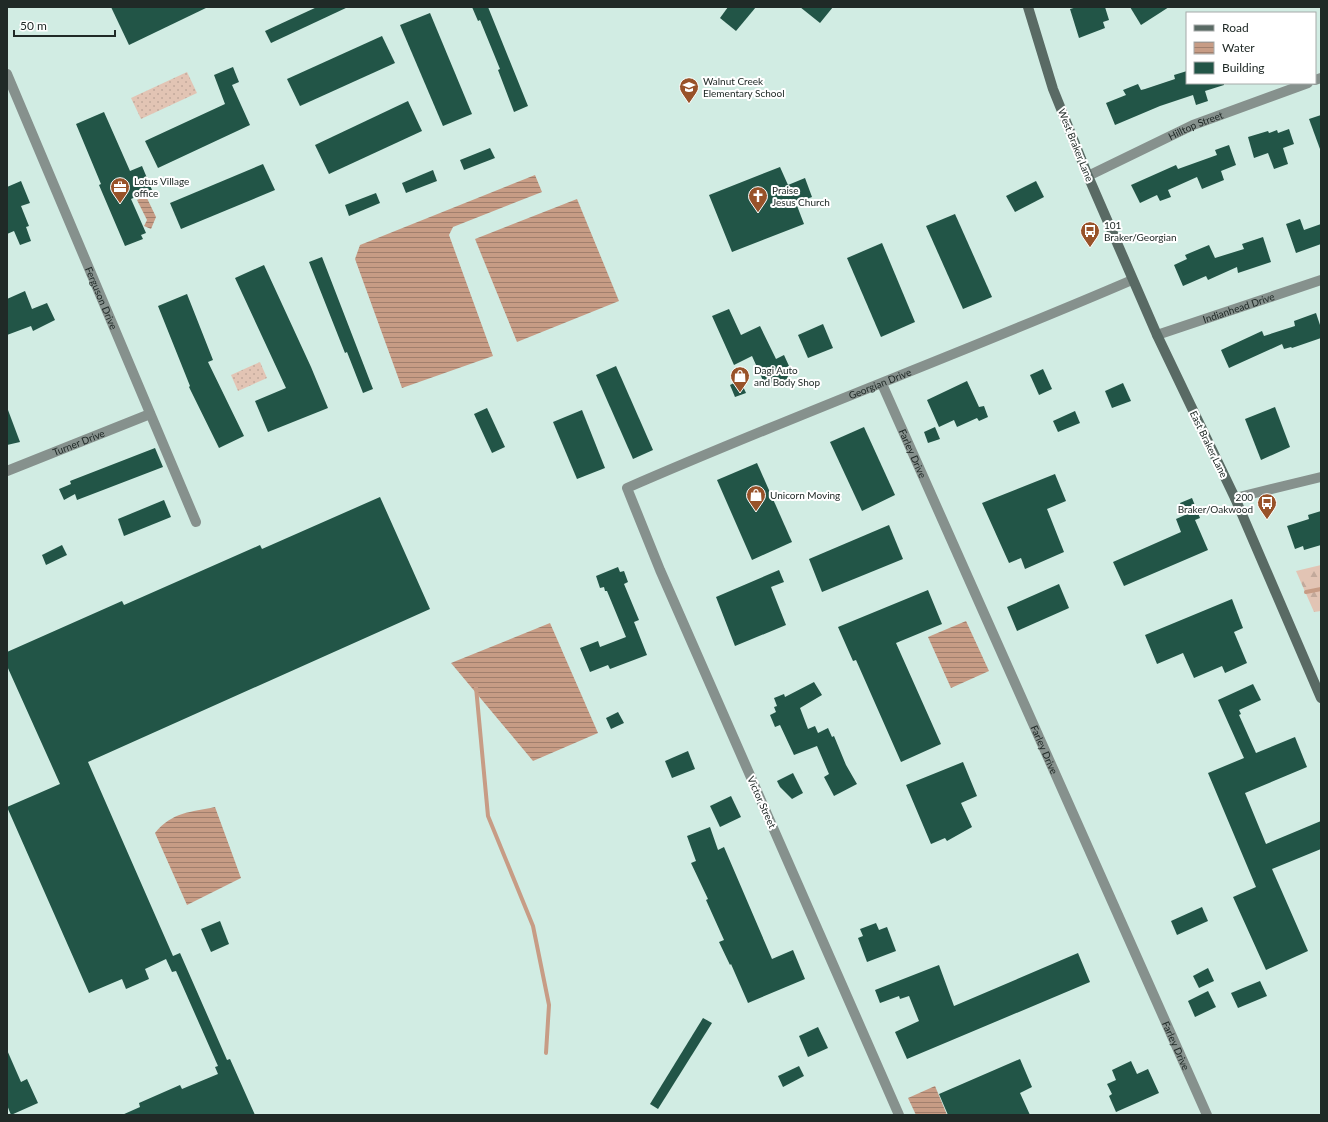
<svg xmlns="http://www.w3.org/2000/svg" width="1328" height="1122" font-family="Lato,sans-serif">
<defs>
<pattern id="forest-firs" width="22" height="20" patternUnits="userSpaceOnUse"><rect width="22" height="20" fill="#e2c4b4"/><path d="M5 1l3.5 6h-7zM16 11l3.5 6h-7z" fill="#c2a99b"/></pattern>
<pattern id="park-dots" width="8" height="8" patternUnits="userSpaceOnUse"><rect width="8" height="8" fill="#e2c4b4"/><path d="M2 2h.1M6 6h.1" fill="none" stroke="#c2a99b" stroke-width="1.8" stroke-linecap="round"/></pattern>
<pattern id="water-rules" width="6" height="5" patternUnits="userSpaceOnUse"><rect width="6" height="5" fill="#c79c85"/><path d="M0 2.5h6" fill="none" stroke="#a17f6d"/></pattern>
</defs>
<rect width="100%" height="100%" fill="#d1ece3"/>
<polygon fill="url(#forest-firs)" points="1321,565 1321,611 1314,612 1296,571"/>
<g fill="url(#park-dots)">
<polygon points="187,72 197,93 141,119 131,98"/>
<polygon points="260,362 267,378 238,391 231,375"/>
</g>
<g fill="url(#water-rules)">
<polygon points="535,175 542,192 453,227 449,235 493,356 402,388 355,259 360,245"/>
<polygon points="146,196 156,217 151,229 144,226 147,220 137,200"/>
<polygon points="577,199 619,301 517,342 475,239"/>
<polygon points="966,621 989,671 951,688 928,637"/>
<polygon points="550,623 598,733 533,761 451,663"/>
<path d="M215,807L241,878L187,905L155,833C172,812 191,812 215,807Z"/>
<polygon points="935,1086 947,1115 916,1115 908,1098"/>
</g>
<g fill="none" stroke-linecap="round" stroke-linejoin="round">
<g stroke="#c79c85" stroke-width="4">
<polyline points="1306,592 1321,589"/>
<polyline points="476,687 488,816 533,926 549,1005 546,1053"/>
</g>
</g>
<g fill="#225547">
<polygon points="111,7 208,7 129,45"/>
<polygon points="317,7 348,7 271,43 265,31"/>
<polygon points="472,7 488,7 528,106 514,112 498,70 500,69 480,20 478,21"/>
<polygon points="728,7 756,7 736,31 720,18"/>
<polygon points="800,7 833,7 820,23"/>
<polygon points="1077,7 1105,7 1109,20 1103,22 1105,28 1079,38 1070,9"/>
<polygon points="1130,7 1169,7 1141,25"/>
<polygon points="430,13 472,114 443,126 400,25"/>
<polygon points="382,36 395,63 300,106 287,79"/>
<polygon points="233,67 239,82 232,85 250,125 158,168 145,141 225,104 214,75"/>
<polygon points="1187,71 1187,83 1224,83 1224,85 1205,91 1208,101 1196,105 1193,95 1160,106 1115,125 1106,103 1126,95 1123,90 1138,84 1141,90 1145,89 1175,79 1174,75"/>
<polygon points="408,101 422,131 329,174 315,145"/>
<polygon points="104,112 130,171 142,166 152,190 131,199 146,233 141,235 143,239 125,246 99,185 101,184 76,124"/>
<polygon points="1321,115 1321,149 1320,149 1309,119"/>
<polygon points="1289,129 1294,144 1283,148 1288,164 1274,169 1268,153 1254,158 1248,137 1268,131 1269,133 1277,130 1278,133"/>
<polygon points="1229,145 1236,165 1221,171 1224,180 1202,189 1197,177 1168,190 1171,197 1160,201 1157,195 1140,203 1131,185 1176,165 1178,169 1217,155 1215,150"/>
<polygon points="490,148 495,158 464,170 460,160"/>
<polygon points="263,164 275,190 181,229 170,203"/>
<polygon points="780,167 788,185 805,178 812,197 796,203 804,224 732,252 709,195"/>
<polygon points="433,170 437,181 406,193 402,183"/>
<polygon points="21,181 30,203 21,206 29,226 26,227 31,241 20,245 14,231 7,234 7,187"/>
<polygon points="1036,181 1044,197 1015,212 1006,196"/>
<polygon points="376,193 380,203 349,216 345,205"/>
<polygon points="955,214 992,297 963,309 926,226"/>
<polygon points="1300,219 1304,230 1321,224 1321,244 1296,253 1286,224"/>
<polygon points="1263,237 1271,262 1238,273 1237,267 1208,280 1206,276 1183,286 1174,265 1187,259 1185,255 1209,245 1215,258 1244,249 1242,244"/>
<polygon points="882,243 915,322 881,337 847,258"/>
<polygon points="322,257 373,389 363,393 347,352 345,353 309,262"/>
<polygon points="264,265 311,367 328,408 268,432 255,401 286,388 235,278"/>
<polygon points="25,291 32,309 47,303 55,320 33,331 31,326 7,335 7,299"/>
<polygon points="187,294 213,360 208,362 244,436 219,448 189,387 190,386 158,306"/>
<polygon points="729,309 741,335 760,326 776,359 784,355 789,366 784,368 789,379 777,384 776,381 765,385 752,356 734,365 712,316"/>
<polygon points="1316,313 1321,328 1321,338 1292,348 1291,347 1284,349 1282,344 1229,368 1221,350 1262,331 1264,336 1295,326 1294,321"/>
<polygon points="823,324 833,348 808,358 798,335"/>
<polygon points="616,366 653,450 633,459 596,375"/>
<polygon points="1043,369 1052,389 1039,395 1030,375"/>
<polygon points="740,380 746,393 735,397 730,385"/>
<polygon points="967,381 979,407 984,406 988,417 979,421 977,418 957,427 954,420 939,427 927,400"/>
<polygon points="1123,383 1131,401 1112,408 1105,391"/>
<polygon points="1275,407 1290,447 1261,460 1245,419"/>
<polygon points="487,408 505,447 492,453 474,414"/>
<polygon points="7,410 8,410 20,442 7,445"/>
<polygon points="582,410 605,468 577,479 553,422"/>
<polygon points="1075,411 1080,423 1058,432 1053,421"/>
<polygon points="864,427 895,495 862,511 830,442"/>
<polygon points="935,427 940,439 928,443 924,432"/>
<polygon points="155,448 163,467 77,500 75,494 64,500 59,489 71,484 70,481"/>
<polygon points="757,463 792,542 752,560 717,480"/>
<polygon points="1055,474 1066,501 1047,509 1064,552 1025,569 1021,558 1009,563 982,503"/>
<polygon points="380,497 430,609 88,762 173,956 180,953 227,1060 230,1059 255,1115 122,1115 140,1107 139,1103 180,1085 182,1089 218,1074 215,1067 218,1066 176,971 172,972 166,959 145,969 149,979 126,989 122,979 89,993 7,807 60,784 7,666 7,652 122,601 124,605 260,545 262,549"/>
<polygon points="1192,498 1200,518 1195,520 1208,550 1124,586 1113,562 1181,532 1176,519 1185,515 1180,503"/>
<polygon points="164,500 171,517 124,536 118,519"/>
<polygon points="1321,511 1321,545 1304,550 1303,546 1295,549 1287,526 1309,519 1308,515"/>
<polygon points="889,525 903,559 822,592 809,559"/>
<polygon points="62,545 67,555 46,565 42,555"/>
<polygon points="618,567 620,572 624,571 628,582 624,584 639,620 634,622 647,655 610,669 608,665 590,672 580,648 598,641 600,647 626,637 607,591 605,591 604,587 600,588 596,576"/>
<polygon points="779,570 784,582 771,587 786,625 735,646 716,597"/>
<polygon points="1059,584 1069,608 1017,631 1007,607"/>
<polygon points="928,590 942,624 896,643 941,744 901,762 856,660 853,661 838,627"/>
<polygon points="1232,599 1243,628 1234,632 1247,663 1225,673 1222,666 1194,678 1183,653 1157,664 1145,635"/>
<polygon points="814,682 822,695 800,708 808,729 815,726 818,733 828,728 832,737 834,736 846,765 857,784 834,796 824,777 829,774 817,746 794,755 780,725 775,727 770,715 776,712 774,707 777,706 774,698 784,694 785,697"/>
<polygon points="1253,684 1261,700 1239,710 1241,714 1239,715 1256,753 1295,737 1307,767 1245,793 1266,844 1321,821 1321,849 1272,869 1308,951 1266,970 1233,897 1256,887 1208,773 1244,758 1218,700"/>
<polygon points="618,712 624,723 611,729 606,718"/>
<polygon points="688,751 695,769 672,778 665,761"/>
<polygon points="963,762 977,796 961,803 972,827 947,841 945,838 931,844 906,785"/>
<polygon points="793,773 803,793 792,799 780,787 777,781"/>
<polygon points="731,796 741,817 720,827 710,806"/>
<polygon points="710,827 718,850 724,847 772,959 793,950 805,979 748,1003 731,964 730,965 719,942 724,940 706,900 708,899 691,863 696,861 687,836"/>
<polygon points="1202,907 1208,921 1177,935 1171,921"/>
<polygon points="220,921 229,944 211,952 201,929"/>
<polygon points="876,923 879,930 887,927 896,951 867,962 858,938 863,936 860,929"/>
<polygon points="1078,953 1090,982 907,1059 895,1032 919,1021 909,996 900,999 899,996 880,1003 875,990 939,965 954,1006"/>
<polygon points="1208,968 1214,981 1199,988 1193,976"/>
<polygon points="1260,981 1267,996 1238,1008 1231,993"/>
<polygon points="1208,991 1216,1007 1195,1017 1188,1001"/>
<polygon points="703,1018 712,1023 658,1109 650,1104"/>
<polygon points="818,1027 828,1048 808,1057 799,1036"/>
<polygon points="7,1050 21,1082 27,1079 38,1103 11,1115 7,1105"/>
<polygon points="1020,1059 1032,1087 1020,1093 1030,1115 948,1115 939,1094"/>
<polygon points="1131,1061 1137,1074 1148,1069 1159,1093 1116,1112 1109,1096 1112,1094 1107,1084 1116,1080 1112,1070"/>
<polygon points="799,1066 804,1076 783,1087 778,1076"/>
</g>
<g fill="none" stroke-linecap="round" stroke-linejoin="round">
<g stroke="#86918d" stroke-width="10">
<path id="s1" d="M7,74L196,522"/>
<polyline points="1315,80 1321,78"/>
<path id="s2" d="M1088,176L1193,125L1308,83"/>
<path id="s3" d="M1157,335L1321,280"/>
<path id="s4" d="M882,384L1207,1115"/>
<path id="s5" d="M7,471L150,414"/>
<polyline points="1235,498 1321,477"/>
<path id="s6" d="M899,1115L660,570L627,488C794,415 965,352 1132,280"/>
</g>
<polyline stroke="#596a64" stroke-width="10" points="1028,7 1053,89 1088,176 1157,335 1235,498 1321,698"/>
</g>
<defs>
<symbol id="school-pin" viewBox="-11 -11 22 30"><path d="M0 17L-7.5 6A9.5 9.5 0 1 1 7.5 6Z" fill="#985229" stroke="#fff"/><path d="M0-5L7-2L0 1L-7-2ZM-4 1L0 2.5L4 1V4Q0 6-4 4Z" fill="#fff"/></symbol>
<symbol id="office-pin" viewBox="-11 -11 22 30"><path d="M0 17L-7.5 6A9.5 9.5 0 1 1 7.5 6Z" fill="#985229" stroke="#fff"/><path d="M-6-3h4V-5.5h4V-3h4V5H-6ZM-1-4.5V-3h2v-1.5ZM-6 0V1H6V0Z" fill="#fff"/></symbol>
<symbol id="church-pin" viewBox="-11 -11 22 30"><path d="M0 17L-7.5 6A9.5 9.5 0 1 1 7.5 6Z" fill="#985229" stroke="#fff"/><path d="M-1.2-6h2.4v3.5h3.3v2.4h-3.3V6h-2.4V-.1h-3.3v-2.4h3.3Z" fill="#fff"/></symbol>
<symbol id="bus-pin" viewBox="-11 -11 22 30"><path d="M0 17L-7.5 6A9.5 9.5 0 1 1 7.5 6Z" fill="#985229" stroke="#fff"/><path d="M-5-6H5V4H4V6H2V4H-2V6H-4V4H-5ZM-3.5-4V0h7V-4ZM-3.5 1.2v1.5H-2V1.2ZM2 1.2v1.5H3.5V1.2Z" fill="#fff"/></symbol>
<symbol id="shop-pin" viewBox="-11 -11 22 30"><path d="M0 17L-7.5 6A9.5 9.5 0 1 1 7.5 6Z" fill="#985229" stroke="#fff"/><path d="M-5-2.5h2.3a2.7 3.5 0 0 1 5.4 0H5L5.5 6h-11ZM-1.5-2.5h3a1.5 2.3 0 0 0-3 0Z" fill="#fff"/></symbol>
</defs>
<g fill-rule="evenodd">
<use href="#school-pin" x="678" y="76" width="22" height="30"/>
<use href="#office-pin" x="109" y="176" width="22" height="30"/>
<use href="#church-pin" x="747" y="185" width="22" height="30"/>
<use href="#bus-pin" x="1079" y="220" width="22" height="30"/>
<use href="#shop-pin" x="729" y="365" width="22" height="30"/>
<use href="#shop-pin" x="745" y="484" width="22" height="30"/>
<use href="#bus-pin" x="1256" y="492" width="22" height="30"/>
</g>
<g text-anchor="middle" stroke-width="4" stroke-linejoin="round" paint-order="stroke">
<g font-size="10" fill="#202a27" stroke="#fff" text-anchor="start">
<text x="703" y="85">Walnut Creek<tspan x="703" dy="12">Elementary School</tspan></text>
<text x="134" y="185">Lotus Village<tspan x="134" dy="12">office</tspan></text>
<text x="772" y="194">Praise<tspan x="772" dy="12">Jesus Church</tspan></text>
<text x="1104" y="229">101<tspan x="1104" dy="12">Braker/Georgian</tspan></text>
<text x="754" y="374">Dagi Auto<tspan x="754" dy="12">and Body Shop</tspan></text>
<text x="770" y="499">Unicorn Moving</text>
<text x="1253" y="501" text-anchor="end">200<tspan x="1253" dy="12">Braker/Oakwood</tspan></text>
</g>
<g font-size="10" fill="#202a27" stroke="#fff">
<text dy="4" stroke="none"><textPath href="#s2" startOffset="119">Hilltop Street</textPath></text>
<text transform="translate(1076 145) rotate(68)" y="4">West Braker Lane</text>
<text dy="4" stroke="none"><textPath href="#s1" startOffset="243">Ferguson Drive</textPath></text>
<text dy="4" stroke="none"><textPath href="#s3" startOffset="86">Indianhead Drive</textPath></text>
<text dy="4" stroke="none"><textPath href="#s6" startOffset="957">Georgian Drive</textPath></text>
<text dy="4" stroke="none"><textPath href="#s5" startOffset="77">Turner Drive</textPath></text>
<text transform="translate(1209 444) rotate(64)" y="4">East Braker Lane</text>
<text dy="4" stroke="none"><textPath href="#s4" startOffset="76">Farley Drive</textPath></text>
<text dy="4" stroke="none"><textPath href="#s4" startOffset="400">Farley Drive</textPath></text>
<text transform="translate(762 802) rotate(66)" y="4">Victor Street</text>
<text dy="4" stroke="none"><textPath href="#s4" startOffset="724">Farley Drive</textPath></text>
</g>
</g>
<rect width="1328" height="1122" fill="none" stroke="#202a27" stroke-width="16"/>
<rect x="1186" y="12" width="130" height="72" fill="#ffffff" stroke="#a6aaa9"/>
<rect x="1194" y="25" width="20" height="6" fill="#596a64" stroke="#a6aaa9"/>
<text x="1222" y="32" font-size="12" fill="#202a27">Road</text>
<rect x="1194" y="42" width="20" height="12" fill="url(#water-rules)" stroke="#a6aaa9"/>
<text x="1222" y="52" font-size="12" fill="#202a27">Water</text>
<rect x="1194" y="62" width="20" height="12" fill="#225547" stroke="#a6aaa9"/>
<text x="1222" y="72" font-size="12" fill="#202a27">Building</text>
<path d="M14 30v6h101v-6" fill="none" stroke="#202a27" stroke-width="2"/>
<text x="20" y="30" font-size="12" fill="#202a27" stroke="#ffffff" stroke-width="3" paint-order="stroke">50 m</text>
</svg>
